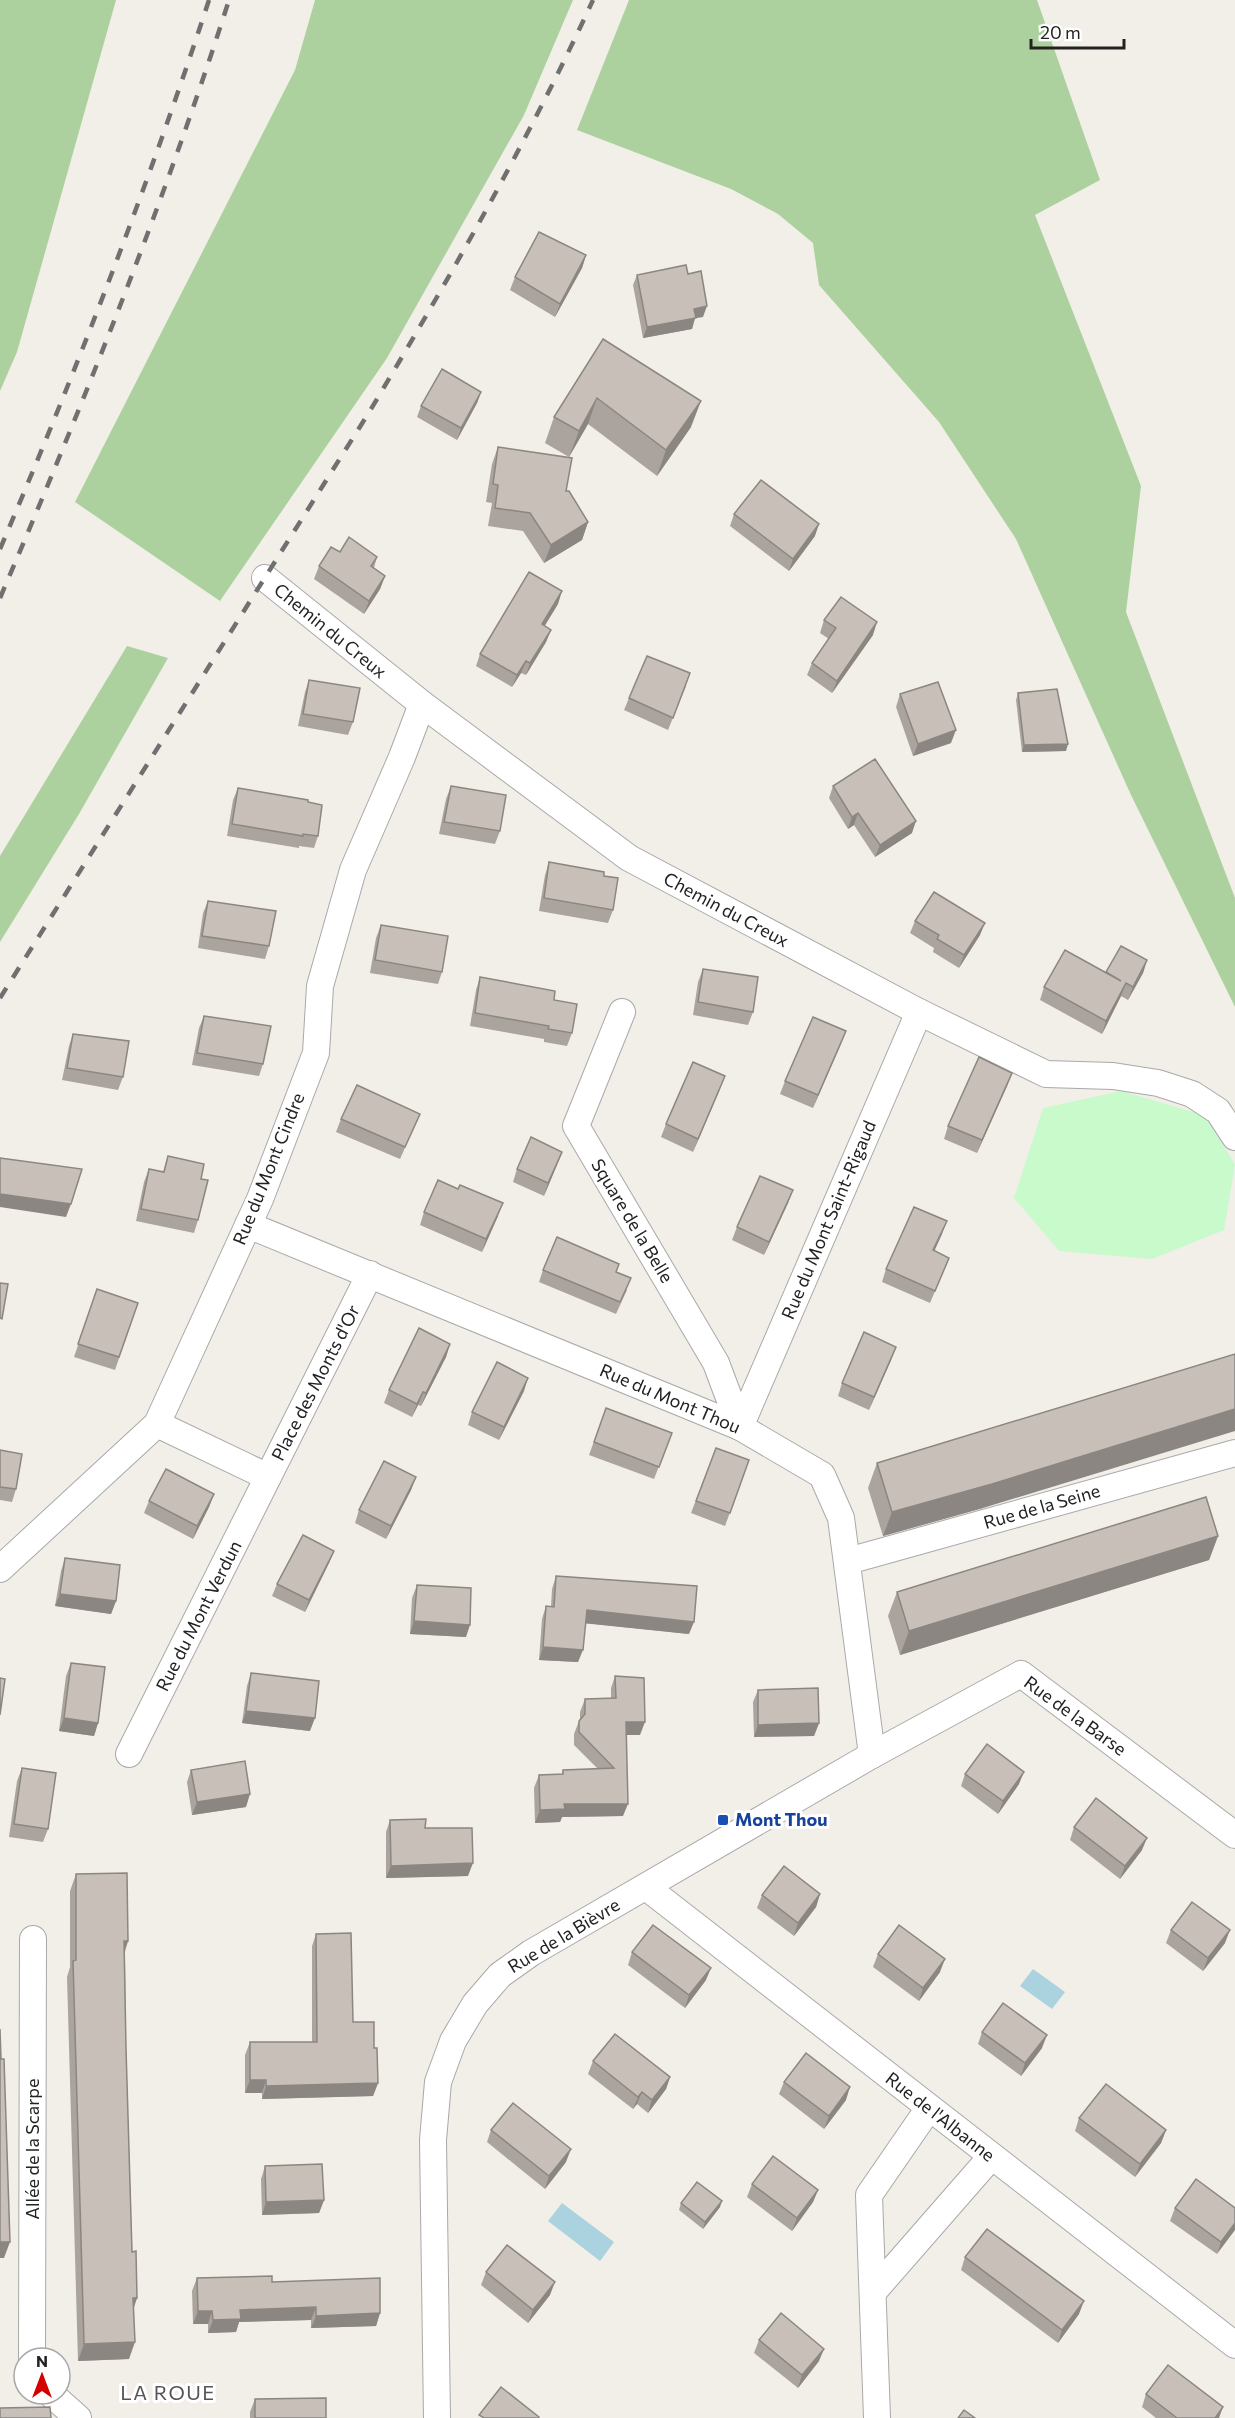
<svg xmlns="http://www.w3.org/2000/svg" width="1235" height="2418" font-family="Commissioner,sans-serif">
<rect width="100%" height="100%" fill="#f2efe9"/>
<g fill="#add19e">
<polygon points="0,0 116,0 17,352 0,391"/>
<polygon points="315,0 573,0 524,115 387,358 220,601 75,502 295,70"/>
<polygon points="629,0 1037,0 1100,180 1035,215 1141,486 1126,612 1235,898 1235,1007 1131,795 1016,539 939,422 819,285 813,243 778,214 731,189 577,130"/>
<polygon points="127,646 168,658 79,814 0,942 0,856"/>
</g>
<polygon fill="#c8facc" points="1121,1091 1204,1115 1235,1164 1224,1230 1152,1259 1059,1251 1014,1198 1043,1108"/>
<g fill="#aad3df">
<polygon points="1033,1969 1065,1992 1052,2009 1020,1986"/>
<polygon points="562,2203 614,2242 600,2261 548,2221"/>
</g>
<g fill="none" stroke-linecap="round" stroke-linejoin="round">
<defs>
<g id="minor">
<polyline points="265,578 422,704 629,858 919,1012 1046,1074 1113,1076 1158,1083 1192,1094 1218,1111 1235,1137"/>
<polyline points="622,1012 576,1126 716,1363 740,1427"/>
<polyline points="248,1225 740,1427 822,1475 841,1518 872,1755"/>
<polyline points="157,1424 268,1477 370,1274"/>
<polyline points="740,1427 919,1012"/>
<polyline points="848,1561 1235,1453"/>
<polyline points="0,1569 157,1424 260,1199 316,1053 320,986 353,870 402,757 422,704"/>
<polyline points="129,1754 268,1477"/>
<polyline points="646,1887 1235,2345"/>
<polyline points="874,2291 991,2157"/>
<polyline points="32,2358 33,1939"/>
<polyline points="51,2394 78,2418"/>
<polyline points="437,2418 433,2140 438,2082 453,2041 475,2004 500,1975 531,1953 872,1755 1021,1674 1235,1835"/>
<polyline points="877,2418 869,2195 929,2108"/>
</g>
</defs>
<use href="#minor" stroke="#a9a9a9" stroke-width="28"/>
<use href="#minor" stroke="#fff" stroke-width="26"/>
<g stroke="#707070" stroke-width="4.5" stroke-dasharray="12 12" stroke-linecap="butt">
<path d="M0,549C77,369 148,186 209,0"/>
<path d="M0,598C84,402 164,203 229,0"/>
<path d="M0,998L368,414C449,279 527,143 593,0"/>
</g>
</g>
<g fill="#aba49e">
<polygon points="586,255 582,268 555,317 510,290 515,277"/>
<polygon points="688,274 703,317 695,318 692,329 643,338 633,285 637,275"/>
<polygon points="603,339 691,427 657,476 588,424 569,457 545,443 554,417"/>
<polygon points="481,392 477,403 457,440 417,417 421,406"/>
<polygon points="498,447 566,491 588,522 582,540 544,563 523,531 488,526 492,503 486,502 492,464"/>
<polygon points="734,514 815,536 789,571 730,526"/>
<polygon points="340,552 377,557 374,568 385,576 380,589 364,614 314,579 319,566"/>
<polygon points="558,604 544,626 551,630 546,642 526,675 521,673 512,687 476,666 480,654"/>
<polygon points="824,620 873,635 832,693 807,675 812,663 829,639 820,633"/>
<polygon points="309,680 353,722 348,735 298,726 305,692"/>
<polygon points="686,686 668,730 624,710 629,698"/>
<polygon points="1018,693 1066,751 1022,752 1016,700"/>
<polygon points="900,694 951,743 913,756 896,707"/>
<polygon points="451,786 500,831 495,844 439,834 446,799"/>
<polygon points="833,786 912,833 875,857 854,825 848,829 829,798"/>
<polygon points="238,788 308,802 318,836 314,848 299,846 299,848 227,836 233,800"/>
<polygon points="549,862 604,876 613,910 608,923 539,911 545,875"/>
<polygon points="208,901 269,946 265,959 198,948 203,913"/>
<polygon points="915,921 980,935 959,968 933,952 934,948 910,933"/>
<polygon points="381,925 442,972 438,984 370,973 376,938"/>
<polygon points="1147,960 1143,973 1128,1000 1121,996 1102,1034 1040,1000 1044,987 1106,972"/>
<polygon points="703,969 753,1012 748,1025 693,1015 698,982"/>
<polygon points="480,977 554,1000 572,1033 567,1046 544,1042 544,1039 470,1026 476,990"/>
<polygon points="204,1016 263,1064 259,1076 192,1065 199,1028"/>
<polygon points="846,1031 813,1108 780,1094 785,1081"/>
<polygon points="73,1034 123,1077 118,1090 62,1080 69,1046"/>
<polygon points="1012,1073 1007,1086 977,1153 944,1139 948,1126"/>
<polygon points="720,1089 693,1152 661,1137 666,1124"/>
<polygon points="420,1114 400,1159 336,1132 341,1119"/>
<polygon points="562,1152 544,1196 513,1182 517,1169"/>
<polygon points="168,1156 201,1179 198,1220 194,1233 136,1221 144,1182 149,1169 163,1172"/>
<polygon points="458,1189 498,1216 482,1252 420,1225 424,1212"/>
<polygon points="793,1190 788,1203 764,1255 732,1240 737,1227"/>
<polygon points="942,1234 934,1250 944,1270 930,1303 882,1282 886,1269"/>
<polygon points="543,1270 617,1272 627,1290 616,1314 539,1282"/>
<polygon points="97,1289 138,1303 115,1370 74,1357"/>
<polygon points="450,1344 446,1357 421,1406 418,1405 412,1417 384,1403 389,1390"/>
<polygon points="891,1360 869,1410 838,1396 842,1383"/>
<polygon points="524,1391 499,1440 468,1425 472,1412"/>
<polygon points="606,1408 672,1433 654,1479 589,1455"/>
<polygon points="716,1448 749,1460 725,1526 691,1513"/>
<polygon points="0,1450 16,1489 12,1502 0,1500"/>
<polygon points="877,1463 983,1508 883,1536 868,1488"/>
<polygon points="416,1477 411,1490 386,1539 355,1523 359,1510"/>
<polygon points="214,1494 209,1507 193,1539 144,1513 149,1501"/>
<polygon points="1218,1536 1209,1560 900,1655 888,1616 897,1592"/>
<polygon points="334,1551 329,1563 305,1612 272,1596 277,1584"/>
<polygon points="65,1558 116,1601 111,1614 55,1606 61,1571"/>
<polygon points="556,1576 689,1634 585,1623 578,1662 539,1660 542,1619 546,1606 551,1606 552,1589"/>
<polygon points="417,1585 466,1637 410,1634 412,1598"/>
<polygon points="71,1663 98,1723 94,1736 59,1731 66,1676"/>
<polygon points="251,1673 310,1731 242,1723 247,1686"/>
<polygon points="615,1676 640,1735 626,1735 623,1816 562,1817 560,1822 535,1823 534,1788 539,1775 562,1774 563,1770 598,1769 574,1745 574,1734 579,1721 580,1719 580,1712 585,1699 611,1698 611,1688"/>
<polygon points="758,1690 819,1723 814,1736 754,1737 753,1702"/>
<polygon points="22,1768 48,1829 43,1842 9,1837 17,1781"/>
<polygon points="191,1770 246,1807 192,1815 187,1782"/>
<polygon points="965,1774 1019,1784 998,1814 961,1786"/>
<polygon points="390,1820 425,1828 468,1876 386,1878 386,1832"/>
<polygon points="1074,1827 1142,1850 1120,1879 1070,1840"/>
<polygon points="76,1874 128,1941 125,1952 126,2048 132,2252 137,2298 134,2308 129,2359 78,2361 67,1977 70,1967 70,1891"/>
<polygon points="820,1894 816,1907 794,1936 757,1908 762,1895"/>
<polygon points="1171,1930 1225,1943 1203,1971 1166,1943"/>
<polygon points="316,1934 353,2022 374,2048 378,2083 373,2096 262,2099 262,2093 245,2093 245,2055 250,2042 312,2042 312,1946"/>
<polygon points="632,1952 706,1980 685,2008 628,1965"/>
<polygon points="878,1954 940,1972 919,2001 873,1967"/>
<polygon points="982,2032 1042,2048 1021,2076 978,2044"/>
<polygon points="593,2061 670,2077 666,2089 648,2113 637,2104 633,2109 588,2074"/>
<polygon points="784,2082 846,2100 824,2129 779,2094"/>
<polygon points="1079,2118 1166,2130 1161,2143 1135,2177 1075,2131"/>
<polygon points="491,2130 566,2162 545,2189 487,2142"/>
<polygon points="265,2166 324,2200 319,2213 262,2215 261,2179"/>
<polygon points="752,2184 818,2190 813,2202 792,2231 747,2197"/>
<polygon points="681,2203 720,2207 703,2229 679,2210"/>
<polygon points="1175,2208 1235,2208 1217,2254 1170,2221"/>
<polygon points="965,2257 1079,2314 1058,2343 961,2270"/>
<polygon points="486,2272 550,2295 528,2323 481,2285"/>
<polygon points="197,2278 272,2282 380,2313 376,2326 311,2328 311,2320 239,2322 236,2332 208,2333 208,2324 193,2324 192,2291"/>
<polygon points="759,2340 819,2361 798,2388 754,2353"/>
<polygon points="1146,2394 1219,2418 1156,2418 1142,2407"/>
<polygon points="255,2399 326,2418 250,2418 250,2412"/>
</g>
<g fill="#8b8681">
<polygon points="586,255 582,268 555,317 560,304"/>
<polygon points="707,306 703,317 695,318 692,329 643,338 647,327 694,309"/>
<polygon points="481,392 477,403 457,440 461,428"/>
<polygon points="597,398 588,424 569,457 579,431"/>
<polygon points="701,401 691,427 657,476 666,450"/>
<polygon points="588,522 582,540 544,563 551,545"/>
<polygon points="819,524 815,536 789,571 793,559"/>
<polygon points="385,576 380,589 364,614 369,601"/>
<polygon points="562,591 558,604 538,637 542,624"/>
<polygon points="877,622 873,635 832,693 837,681"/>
<polygon points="551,630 546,642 526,675 530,663"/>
<polygon points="526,661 521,673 512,687 517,675"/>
<polygon points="956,730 951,743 913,756 918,744"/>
<polygon points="1068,744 1066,751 1022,752 1024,745"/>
<polygon points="858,813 854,825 848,829 852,817"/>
<polygon points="916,821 912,833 875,857 880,845"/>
<polygon points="985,923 980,935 959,968 964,955"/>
<polygon points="1147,960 1143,973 1128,1000 1133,987"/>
<polygon points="1126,983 1121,996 1102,1034 1106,1021"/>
<polygon points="846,1031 841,1044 813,1108 818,1095"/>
<polygon points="1012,1073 1007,1086 977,1153 982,1140"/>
<polygon points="725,1076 720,1089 693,1152 698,1139"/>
<polygon points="562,1152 557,1165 544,1196 548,1183"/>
<polygon points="793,1190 788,1203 764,1255 769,1242"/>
<polygon points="0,1194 71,1204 66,1217 0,1207"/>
<polygon points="503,1203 498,1216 482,1252 486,1239"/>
<polygon points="947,1221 942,1234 929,1263 933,1250"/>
<polygon points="450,1344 446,1357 421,1406 426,1393"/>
<polygon points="896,1347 891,1360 869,1410 874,1397"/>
<polygon points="528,1378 524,1391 499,1440 504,1427"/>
<polygon points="423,1392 418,1405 412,1417 417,1404"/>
<polygon points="1235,1409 1235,1431 983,1508 883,1536 892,1512"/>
<polygon points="416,1477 411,1490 386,1539 391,1526"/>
<polygon points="214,1494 209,1507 193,1539 197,1526"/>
<polygon points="1218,1536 1209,1560 900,1655 909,1631"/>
<polygon points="334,1551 329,1563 305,1612 309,1600"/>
<polygon points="60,1594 116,1601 111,1614 55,1606"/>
<polygon points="587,1610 694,1622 689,1634 582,1623"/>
<polygon points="414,1621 470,1625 466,1637 410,1634"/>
<polygon points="543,1647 583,1650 578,1662 539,1660"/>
<polygon points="246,1711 315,1718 310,1731 242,1723"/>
<polygon points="64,1718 98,1723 94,1736 59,1731"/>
<polygon points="626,1722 645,1722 640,1735 621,1735"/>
<polygon points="819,1723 814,1736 754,1737 758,1725"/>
<polygon points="1024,1772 1019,1784 998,1814 1003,1801"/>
<polygon points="250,1794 246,1807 192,1815 197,1802"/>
<polygon points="564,1804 628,1804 623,1816 562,1817 560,1822 535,1823 540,1810"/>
<polygon points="1147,1838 1142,1850 1120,1879 1125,1866"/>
<polygon points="473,1863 468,1876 386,1878 391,1866"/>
<polygon points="820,1894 816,1907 794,1936 798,1923"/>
<polygon points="1230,1930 1225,1943 1203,1971 1208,1958"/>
<polygon points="124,1941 128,1941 122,1958"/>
<polygon points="945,1959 940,1972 919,2001 923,1988"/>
<polygon points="711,1968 706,1980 685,2008 689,1995"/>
<polygon points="1047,2035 1042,2048 1021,2076 1025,2063"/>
<polygon points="670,2077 666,2089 648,2113 652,2100"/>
<polygon points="250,2080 266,2080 262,2093 245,2093"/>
<polygon points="378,2083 373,2096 262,2099 266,2086"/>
<polygon points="850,2087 846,2100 824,2129 829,2116"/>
<polygon points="642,2092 637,2104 633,2109 638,2097"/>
<polygon points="1166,2130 1161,2143 1135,2177 1140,2164"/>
<polygon points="571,2149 566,2162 545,2189 549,2176"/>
<polygon points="818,2190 813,2202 792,2231 797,2218"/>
<polygon points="324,2200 319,2213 262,2215 266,2202"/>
<polygon points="722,2201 720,2207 703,2229 705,2222"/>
<polygon points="1235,2223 1235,2230 1217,2254 1221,2242"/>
<polygon points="0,2242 10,2242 4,2258 0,2258"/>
<polygon points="555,2282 550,2295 528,2323 533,2310"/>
<polygon points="133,2298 137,2298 131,2314"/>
<polygon points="1084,2301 1079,2314 1058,2343 1062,2330"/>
<polygon points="316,2307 311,2320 239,2322 236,2332 208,2333 213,2320 240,2310"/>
<polygon points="198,2311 212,2311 208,2324 193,2324"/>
<polygon points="380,2313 376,2326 311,2328 316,2316"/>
<polygon points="135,2342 129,2359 78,2361 84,2344"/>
<polygon points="824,2349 819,2361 798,2388 802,2375"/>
<polygon points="1223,2407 1219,2418 1215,2418"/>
</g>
<g fill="#c7bfb8" stroke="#8b8681" stroke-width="1.5">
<polygon points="539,232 586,255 560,304 515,277"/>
<polygon points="686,265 688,274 701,271 707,306 694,309 696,318 647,327 637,275"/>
<polygon points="603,339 701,401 666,450 597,398 579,431 554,417"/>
<polygon points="442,369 481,392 461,428 421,406"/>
<polygon points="498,447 572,458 566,491 569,491 588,522 551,545 530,513 495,508 498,485 493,484"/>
<polygon points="761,480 819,524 793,559 734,514"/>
<polygon points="349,537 377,557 371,566 385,576 369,601 319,566 331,547 340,552"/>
<polygon points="529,572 562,591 542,624 551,630 530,663 526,661 517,675 480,654"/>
<polygon points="841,597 877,622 837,681 812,663 836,628 824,620"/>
<polygon points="647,656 690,673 673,718 629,698"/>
<polygon points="309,680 360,688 353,722 303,714"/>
<polygon points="938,682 956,730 918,744 900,694"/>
<polygon points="1057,689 1068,744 1024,745 1018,693"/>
<polygon points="875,759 916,821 880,845 858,813 852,817 833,786"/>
<polygon points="451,786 506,795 500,831 444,822"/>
<polygon points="238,788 308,800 308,802 322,805 318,836 303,834 303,836 232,824"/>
<polygon points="549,862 604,872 604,876 618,878 613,910 544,898"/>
<polygon points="934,892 985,923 964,955 937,939 939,935 915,921"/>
<polygon points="208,901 276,911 269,946 202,936"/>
<polygon points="381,925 448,936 442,972 375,960"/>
<polygon points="1121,946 1147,960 1133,987 1126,983 1106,1021 1044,987 1065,950 1121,981 1106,972"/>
<polygon points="703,969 758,977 753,1012 698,1002"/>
<polygon points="480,977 555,991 554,1000 577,1004 572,1033 548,1029 549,1026 475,1013"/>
<polygon points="204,1016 271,1026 263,1064 197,1053"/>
<polygon points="813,1017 846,1031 818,1095 785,1081"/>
<polygon points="73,1034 129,1041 123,1077 67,1068"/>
<polygon points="979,1057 1012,1073 982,1140 948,1126"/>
<polygon points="693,1062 725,1076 698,1139 666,1124"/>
<polygon points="357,1085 420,1114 405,1147 341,1119"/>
<polygon points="531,1137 562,1152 548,1183 517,1169"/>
<polygon points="168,1156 204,1164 201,1179 208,1180 198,1220 141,1209 149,1169 164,1172"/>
<polygon points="0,1158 82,1169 71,1204 0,1194"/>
<polygon points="760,1176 793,1190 769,1242 737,1227"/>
<polygon points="438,1180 458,1189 460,1185 503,1203 486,1239 424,1212"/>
<polygon points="914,1207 947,1221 933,1250 949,1258 935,1291 886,1269"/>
<polygon points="557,1237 619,1264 616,1272 631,1278 620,1302 543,1270"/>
<polygon points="0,1283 8,1284 2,1319 0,1318"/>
<polygon points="97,1289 138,1303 119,1357 78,1344"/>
<polygon points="419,1328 450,1344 426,1393 423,1392 417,1404 389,1390"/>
<polygon points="864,1332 896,1347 874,1397 842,1383"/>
<polygon points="1235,1354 1235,1409 992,1484 892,1512 877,1463"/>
<polygon points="497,1362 528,1378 504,1427 472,1412"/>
<polygon points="606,1408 672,1433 659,1467 594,1442"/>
<polygon points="716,1448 749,1460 730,1513 696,1501"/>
<polygon points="0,1450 22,1454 16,1489 0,1487"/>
<polygon points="384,1461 416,1477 391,1526 359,1510"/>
<polygon points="166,1469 214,1494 197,1526 149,1501"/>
<polygon points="1206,1497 1218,1536 909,1631 897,1592"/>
<polygon points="303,1535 334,1551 309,1600 277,1584"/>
<polygon points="65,1558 120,1565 116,1601 60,1594"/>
<polygon points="556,1576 697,1586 694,1622 587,1610 583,1650 543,1647 546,1606 554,1607"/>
<polygon points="417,1585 471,1588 470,1625 414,1621"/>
<polygon points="71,1663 105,1667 98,1723 64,1718"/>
<polygon points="251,1673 319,1681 315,1718 246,1711"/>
<polygon points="615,1676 644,1678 645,1722 626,1722 628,1804 564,1804 565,1809 540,1810 539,1775 563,1774 563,1770 614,1768 579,1732 579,1721 585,1714 585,1699 616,1698"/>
<polygon points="0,1678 5,1679 0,1715"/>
<polygon points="818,1688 819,1723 758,1725 758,1690"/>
<polygon points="987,1744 1024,1772 1003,1801 965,1774"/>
<polygon points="245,1761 250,1794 197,1802 191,1770"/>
<polygon points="22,1768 56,1773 48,1829 14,1824"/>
<polygon points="1096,1798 1147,1838 1125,1866 1074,1827"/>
<polygon points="426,1819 425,1828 472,1828 473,1863 391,1866 390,1820"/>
<polygon points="784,1866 820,1894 798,1923 762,1895"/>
<polygon points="127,1873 128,1941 124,1941 126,2048 132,2252 136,2251 137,2298 133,2298 135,2342 84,2344 73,1961 76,1960 76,1874"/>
<polygon points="1192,1902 1230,1930 1208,1958 1171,1930"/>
<polygon points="653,1925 711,1968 689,1995 632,1952"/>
<polygon points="899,1925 945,1959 923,1988 878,1954"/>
<polygon points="351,1933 353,2022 374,2022 374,2048 377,2048 378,2083 266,2086 266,2080 250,2080 250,2042 317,2042 316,1934"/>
<polygon points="1003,2003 1047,2035 1025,2063 982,2032"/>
<polygon points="0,2029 1,2059 4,2059 10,2242 0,2242"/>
<polygon points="615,2034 670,2077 652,2100 642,2092 638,2097 593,2061"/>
<polygon points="806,2053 850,2087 829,2116 784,2082"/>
<polygon points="1106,2084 1166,2130 1140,2164 1079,2118"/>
<polygon points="513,2103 571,2149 549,2176 491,2130"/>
<polygon points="773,2156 818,2190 797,2218 752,2184"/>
<polygon points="322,2164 324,2200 266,2202 265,2166"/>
<polygon points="1196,2179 1235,2208 1235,2223 1221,2242 1175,2208"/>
<polygon points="697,2182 722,2201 705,2222 681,2203"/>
<polygon points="987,2229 1084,2301 1062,2330 965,2257"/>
<polygon points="507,2245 555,2282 533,2310 486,2272"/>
<polygon points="272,2276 272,2282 380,2278 380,2313 316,2316 316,2307 240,2310 241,2319 213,2320 212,2311 198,2311 197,2278"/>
<polygon points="781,2313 824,2349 802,2375 759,2340"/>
<polygon points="1168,2365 1223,2407 1215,2418 1177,2418 1146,2394"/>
<polygon points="501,2387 539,2417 538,2418 484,2418 479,2415"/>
<polygon points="326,2398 326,2418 255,2418 255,2399"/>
<polygon points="50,2407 51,2418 0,2418 0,2408"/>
<polygon points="964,2410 975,2418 958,2418"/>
</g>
<rect fill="#1a4fb4" stroke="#fff" stroke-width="2" x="717" y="1814" width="12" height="12" rx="3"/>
<g text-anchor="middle" stroke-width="6" stroke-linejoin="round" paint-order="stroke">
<g font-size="18" fill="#222" stroke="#fff">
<text transform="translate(330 631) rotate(39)" y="6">Chemin du Creux</text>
<text transform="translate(726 910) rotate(28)" y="6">Chemin du Creux</text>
<text transform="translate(269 1169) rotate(-68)" y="6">Rue du Mont Cindre</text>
<text transform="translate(829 1220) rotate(-67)" y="6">Rue du Mont Saint-Rigaud</text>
<text transform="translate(632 1221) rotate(59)" y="6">Square de la Belle</text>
<text transform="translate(316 1383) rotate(-63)" y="6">Place des Monts d'Or</text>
<text transform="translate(670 1399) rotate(23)" y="6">Rue du Mont Thou</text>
<text transform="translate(1042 1507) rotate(-16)" y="6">Rue de la Seine</text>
<text transform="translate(199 1616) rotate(-63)" y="6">Rue du Mont Verdun</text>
<text transform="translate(1075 1716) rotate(36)" y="6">Rue de la Barse</text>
<text transform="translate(564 1936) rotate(-31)" y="6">Rue de la Bièvre</text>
<text transform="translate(940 2117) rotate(38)" y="6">Rue de l'Albanne</text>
<text transform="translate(33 2149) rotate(-90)" y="6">Allée de la Scarpe</text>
</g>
<g font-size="18" font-weight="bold" fill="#164399" stroke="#fff" text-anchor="start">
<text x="735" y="1826">Mont Thou</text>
</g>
<g font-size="20" letter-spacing="1.5" fill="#555" stroke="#fff">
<text x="168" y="2400">LA ROUE</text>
</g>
</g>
<g transform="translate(42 2376)"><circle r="28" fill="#ffffff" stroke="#a7a7a7" stroke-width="1.5"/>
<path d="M0-4.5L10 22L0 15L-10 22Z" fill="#d40000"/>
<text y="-9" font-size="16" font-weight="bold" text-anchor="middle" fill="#222222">N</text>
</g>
<path d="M1031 39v9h93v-9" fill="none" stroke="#222222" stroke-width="3"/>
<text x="1040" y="39" font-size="18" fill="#222222" stroke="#ffffff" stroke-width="4.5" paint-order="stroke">20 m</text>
</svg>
